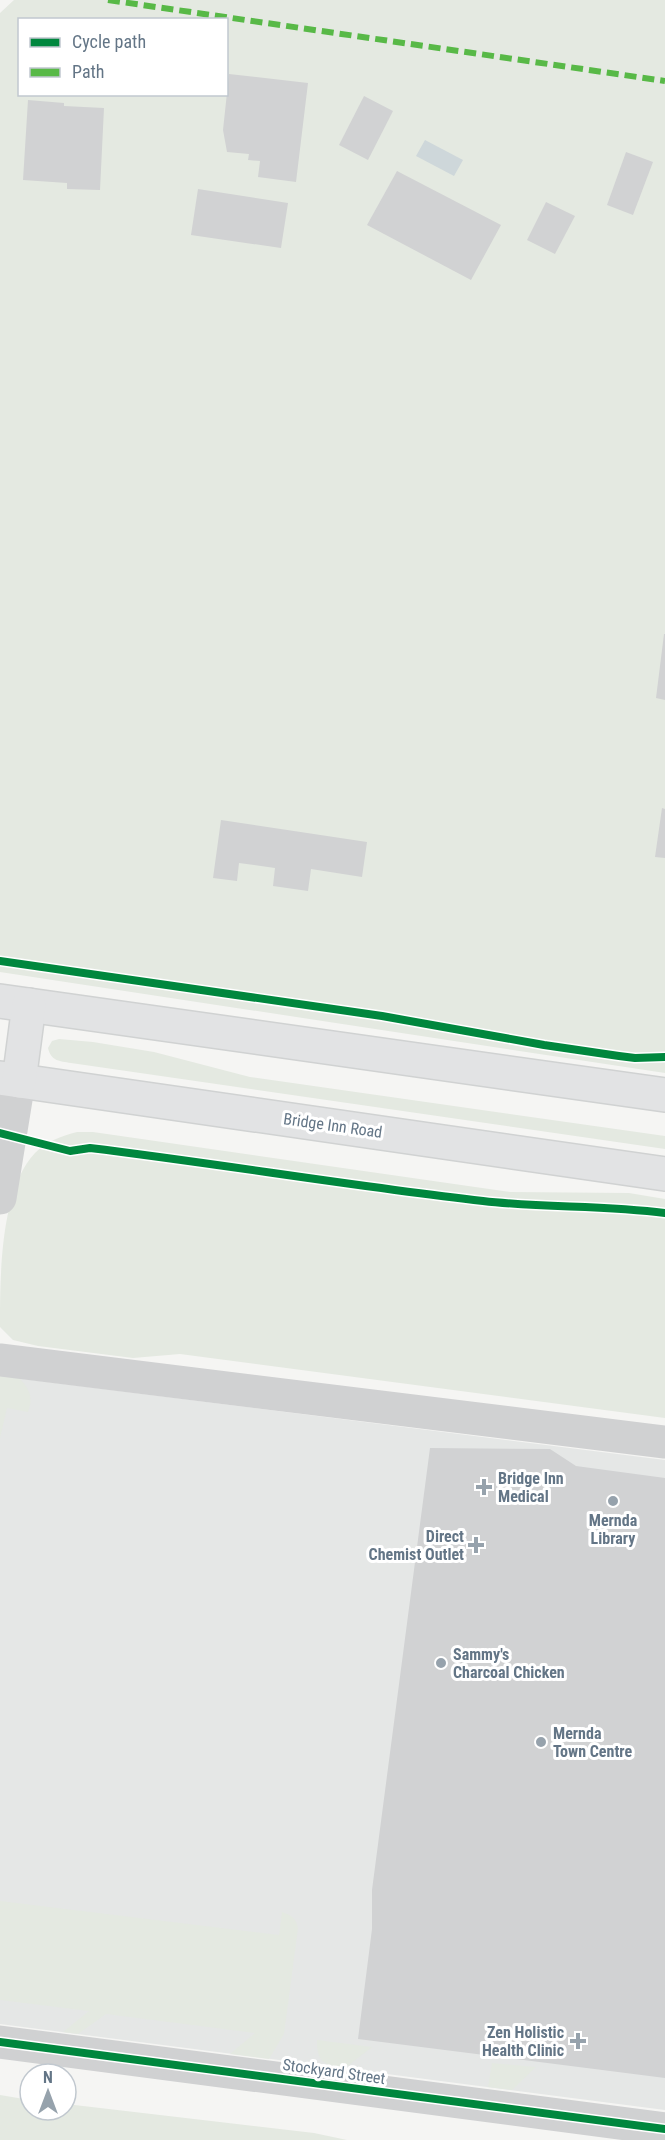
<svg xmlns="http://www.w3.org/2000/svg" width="665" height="2140" font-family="'Roboto Condensed',sans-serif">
<rect width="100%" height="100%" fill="#f5f5f3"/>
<polygon fill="#e5e7e6" points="0,1376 665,1460 665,2110 0,2024"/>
<g fill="#e4e9e1" fill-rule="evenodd">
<path d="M14,0H665V1073L0,972V13ZM20,20H226V94H20Z"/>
<path d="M59,1039L93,1042L154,1052L250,1077L665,1136V1149L71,1063C59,1061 51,1061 48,1048L52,1041Z"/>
<path d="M77,1132H93L510,1192L629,1193L665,1199V1418L180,1354L133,1358L38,1346L13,1340L0,1327C0,1277 0,1190 35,1153C47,1141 62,1136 77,1132Z"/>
<path d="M0,1376L18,1377C29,1388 34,1397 28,1412L7,1408L0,1438Z"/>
<path d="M0,1901L279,1935L282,1912C291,1915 296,1918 298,1928L284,2034L269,2059L230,2054L255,2033L106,2014L78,2034L63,2032L89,2011L0,2000Z"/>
<path d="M317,2040L372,2047L345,2068C324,2065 317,2063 317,2040Z"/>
<polygon points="492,2063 536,2067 512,2090 488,2087"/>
<polygon points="0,2095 30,2100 30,2110 66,2110 66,2104 314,2133 347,2140 0,2140"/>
</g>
<polygon fill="#ced7da" points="425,140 463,160 454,176 416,156"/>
<g fill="#d1d2d3">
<polygon points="229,74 308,83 296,182 258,177 260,161 248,160 249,154 227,152 223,130"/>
<polygon points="364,96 393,111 368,160 339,145"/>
<polygon points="28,100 64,103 64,106 104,108 100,190 67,189 67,183 23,180"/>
<polygon points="626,152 653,162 633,215 607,205"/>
<polygon points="397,171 501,225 471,280 367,225"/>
<polygon points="198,189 288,203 281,248 191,235"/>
<polygon points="546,202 575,216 555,254 527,240"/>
<polygon points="664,634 665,634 665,700 656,698"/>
<polygon points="662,808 665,809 665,858 655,857"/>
<polygon points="221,820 367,842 362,877 311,869 308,891 273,886 275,868 239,863 237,881 213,878"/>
<polygon points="430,1448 550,1449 576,1466 665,1478 665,2078 358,2039 372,1929 372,1890"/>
</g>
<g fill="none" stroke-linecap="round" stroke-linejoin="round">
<defs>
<g id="major">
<polyline points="0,1001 665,1095"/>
<polyline points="0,1078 665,1174"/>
<polyline points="19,1081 29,1005"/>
</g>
</defs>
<use href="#major" stroke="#d0d2d2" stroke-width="36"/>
<g stroke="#d0d1d2" stroke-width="33">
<polyline points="0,1198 19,1081"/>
<polyline points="0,1360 665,1442"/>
<polyline points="0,2042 665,2129"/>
</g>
<use href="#major" stroke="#e2e3e4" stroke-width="33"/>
<polyline stroke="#58b947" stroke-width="6" stroke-dasharray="12 6" stroke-linecap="butt" points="108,0 665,81"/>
<defs>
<g id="cycleway">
<polyline points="0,961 382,1016 544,1045 619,1056 635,1058 665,1057"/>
<path d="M0,1133L70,1151L90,1148C221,1164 352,1186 483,1201C543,1208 605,1205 665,1213"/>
<polyline points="0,2042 665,2129"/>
</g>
</defs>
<use href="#cycleway" stroke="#fff" stroke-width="11"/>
<use href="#cycleway" stroke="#00873e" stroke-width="8"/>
</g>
<g fill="#96a2ac" stroke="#fff" stroke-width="2">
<path d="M481 1478h6v6h6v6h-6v6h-6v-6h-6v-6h6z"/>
<circle cx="613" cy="1501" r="6"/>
<path d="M473 1536h6v6h6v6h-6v6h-6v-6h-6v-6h6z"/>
<circle cx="441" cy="1663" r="6"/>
<circle cx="541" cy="1742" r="6"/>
<path d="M575 2032h6v6h6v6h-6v6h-6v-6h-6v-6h6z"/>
</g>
<g text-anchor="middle" stroke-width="6" stroke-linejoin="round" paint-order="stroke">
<g font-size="16" fill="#637586" stroke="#fff">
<text transform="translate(333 1125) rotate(8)" y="6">Bridge Inn Road</text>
<text transform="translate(334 2071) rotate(8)" y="6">Stockyard Street</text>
</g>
<g font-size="16" font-weight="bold" fill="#637586" stroke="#fff" text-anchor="start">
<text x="498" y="1484">Bridge Inn<tspan x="498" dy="18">Medical</tspan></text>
<text x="613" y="1526" text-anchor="middle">Mernda<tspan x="613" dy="18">Library</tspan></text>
<text x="464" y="1542" text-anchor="end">Direct<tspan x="464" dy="18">Chemist Outlet</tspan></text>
<text x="453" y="1660">Sammy's<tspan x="453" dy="18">Charcoal Chicken</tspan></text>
<text x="553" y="1739">Mernda<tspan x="553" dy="18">Town Centre</tspan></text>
<text x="564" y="2038" text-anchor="end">Zen Holistic<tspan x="564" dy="18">Health Clinic</tspan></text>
</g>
</g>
<rect x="18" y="18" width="210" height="78" fill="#ffffff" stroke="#c1c8cf" stroke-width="1.5"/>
<rect x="30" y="38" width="30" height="9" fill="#00873e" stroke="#c1c8cf" stroke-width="1.5"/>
<text x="72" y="48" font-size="18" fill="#637586">Cycle path</text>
<rect x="30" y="68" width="30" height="9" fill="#58b947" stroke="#c1c8cf" stroke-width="1.5"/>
<text x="72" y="78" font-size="18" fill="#637586">Path</text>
<g transform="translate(48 2092)"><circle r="28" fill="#ffffff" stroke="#c1c8cf" stroke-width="1.5"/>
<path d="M0-4.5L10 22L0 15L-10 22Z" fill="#96a2ac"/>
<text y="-9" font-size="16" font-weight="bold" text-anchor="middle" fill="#637586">N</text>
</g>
</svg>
